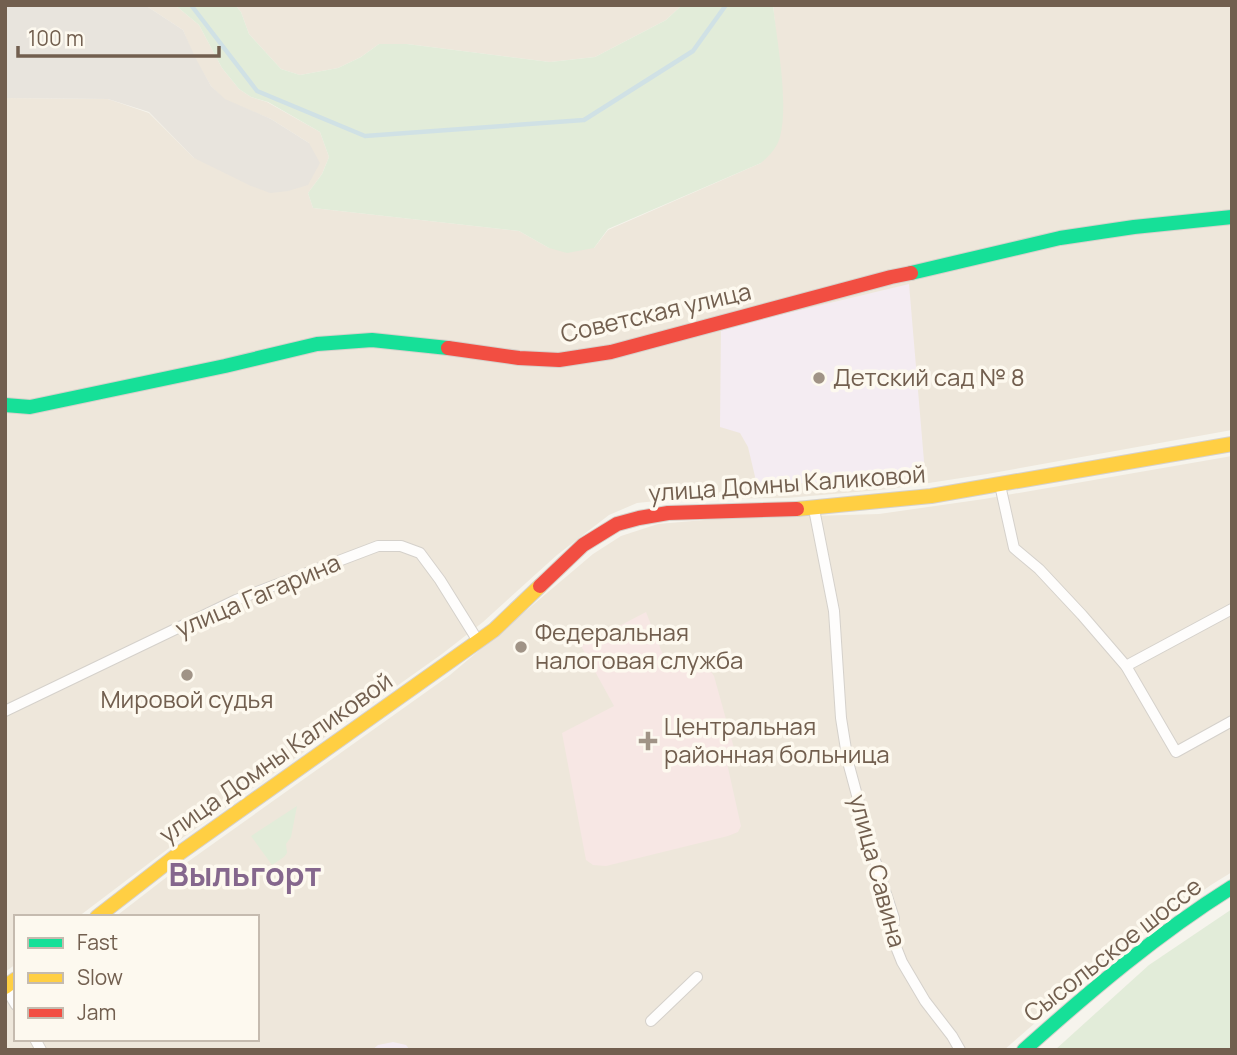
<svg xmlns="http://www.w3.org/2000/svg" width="1237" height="1055" font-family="Manrope,sans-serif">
<rect width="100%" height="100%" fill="#f6f4ed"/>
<g fill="#eee7db">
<polygon points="145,5 175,5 199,25 222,68 239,89 251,97 267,102 320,132 329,157 322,174 308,193 313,208 519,231 549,248 594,248 608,230 761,163 783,102 773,5 1232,5 1232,430 987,474 890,489 787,498 676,499 637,503 609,515 557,555 483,622 442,654 181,839 78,917 16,917 16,964 5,972 5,98 108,99 149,113 194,158 309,143 271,119 225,100 211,86 194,57 183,30"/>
<polygon points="235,5 682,5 666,20 595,57 550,62 407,44 379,44 361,57 338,68 300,75 281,69 249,34 241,12"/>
<polygon points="1232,456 1232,872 1211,885 1120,949 1004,1050 5,1050 5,1001 16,993 16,1039 257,1039 257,917 115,917 172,873 450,675 593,554 621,536 658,524 716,519 879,514 984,499"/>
</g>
<polygon fill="#e8e4dd" points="5,5 145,5 183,30 195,57 211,86 225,99 271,119 309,143 320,163 308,185 288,191 270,193 251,186 194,158 149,112 108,99 5,98"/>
<g fill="#f4ecf2">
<polygon points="909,284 925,473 861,481 757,485 748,447 740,433 720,427 721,329"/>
<polygon points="393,1042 406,1045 410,1050 372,1050 378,1045"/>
</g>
<polygon fill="#f7e7e4" points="646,612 667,665 671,670 710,670 714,676 734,748 727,763 741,826 738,832 728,836 606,866 593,865 586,860 562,733 614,706 581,646"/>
<g fill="#e2ecd9">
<path d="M175,5H235L241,12L249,34L281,69L300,75L338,68L361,57L379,44H407L550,62L595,57L666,20L682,5H773C777,42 789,102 780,137C777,148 769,156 761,163L608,229L594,248L567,253L549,248L519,231L313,208L308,193L322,174L329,157L320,132L268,102L251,97L239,89L222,68L199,25Z"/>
<polygon points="297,806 291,837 286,844 287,853 284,857 272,865 251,836"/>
<polygon points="1232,909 1232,1050 1055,1050 1149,965"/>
</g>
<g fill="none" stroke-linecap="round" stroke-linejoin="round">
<polyline stroke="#d0e1e5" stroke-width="4.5" points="191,5 257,91 365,136 584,120 693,51 726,5"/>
<defs>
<g id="street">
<polyline points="1000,485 1014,548 1039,569 1082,615 1126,666 1176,752 1232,721"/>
<polyline points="814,509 834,611 841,718 848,762 872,851 894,918 892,937 902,962 925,1001 952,1036 960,1050"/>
<polyline points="1126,666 1232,609"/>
<polyline points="5,711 236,600 378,546 401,546 420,553 440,580 478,641"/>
<polyline points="5,987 16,1005"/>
<polyline points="651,1021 697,977"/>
<polyline points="35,1039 41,1050"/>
</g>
<g id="fast">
<polyline points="911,273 1060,238 1134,227 1232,217"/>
<polyline points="5,405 30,407 225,366 317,344 372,340 448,348"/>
<path d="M1024,1050C1090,991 1157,934 1232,887"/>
</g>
<g id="slow">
<polyline points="797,509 931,496 1232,444"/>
<polyline points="97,917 177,855 494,630 540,586"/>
<polyline points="5,987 16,979"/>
</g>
<g id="jam">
<polyline points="448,348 519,358 559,360 611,352 891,277 911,273"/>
<polyline points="540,586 583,545 617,524 639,518 668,513 797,509"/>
</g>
</defs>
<use href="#street" stroke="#d5d1cb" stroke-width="12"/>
<use href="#fast" stroke="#d6d1cb" stroke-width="16"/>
<use href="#slow" stroke="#d6d1cb" stroke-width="16"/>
<use href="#jam" stroke="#d6d1cb" stroke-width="16"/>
<use href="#street" stroke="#fefdfc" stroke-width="10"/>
<use href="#fast" stroke="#16e098" stroke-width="14"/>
<use href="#slow" stroke="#ffcf43" stroke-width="14"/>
<use href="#jam" stroke="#f24e42" stroke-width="14"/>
</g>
<g fill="#a09386" stroke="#fdf9ef" stroke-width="2.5">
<circle cx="819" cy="378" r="7"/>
<circle cx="521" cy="647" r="7"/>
<circle cx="187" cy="675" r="7"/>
<path d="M644.5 730.5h7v7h7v7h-7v7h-7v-7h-7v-7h7z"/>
</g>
<g text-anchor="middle" stroke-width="7" stroke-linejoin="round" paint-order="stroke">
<g font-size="24" fill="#725f4f" stroke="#fdf9ef">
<text transform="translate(656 313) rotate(-13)" y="8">Советская улица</text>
<text transform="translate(787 484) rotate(-4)" y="8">улица Домны Каликовой</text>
<text transform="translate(258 596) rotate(-23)" y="8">улица Гагарина</text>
<text transform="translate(276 758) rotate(-35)" y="8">улица Домны Каликовой</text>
<text transform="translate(877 871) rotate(75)" y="8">улица Савина</text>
<text transform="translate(1113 950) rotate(-38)" y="8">Сысольское шоссе</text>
</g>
<g font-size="24" fill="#725f4f" stroke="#fdf9ef" text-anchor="start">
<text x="833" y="386">Детский сад № 8</text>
<text x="535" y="641">Федеральная<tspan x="535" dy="28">налоговая служба</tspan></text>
<text x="187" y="708" text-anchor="middle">Мировой судья</text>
<text x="664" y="735">Центральная<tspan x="664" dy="28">районная больница</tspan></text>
</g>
<g font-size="32" font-weight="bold" fill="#85678d" stroke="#fdf9ef">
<text x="245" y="886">Выльгорт</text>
</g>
</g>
<rect width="1237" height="1055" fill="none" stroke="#725f4f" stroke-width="14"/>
<rect x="14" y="915" width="245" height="126" fill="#fdf9ef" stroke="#c5bbaf" stroke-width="2"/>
<rect x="28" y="938" width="35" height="10" fill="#16e098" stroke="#c5bbaf" stroke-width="2"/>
<text x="77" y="950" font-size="21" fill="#725f4f">Fast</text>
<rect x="28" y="973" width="35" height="10" fill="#ffcf43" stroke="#c5bbaf" stroke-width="2"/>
<text x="77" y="985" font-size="21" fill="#725f4f">Slow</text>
<rect x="28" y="1008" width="35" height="10" fill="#f24e42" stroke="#c5bbaf" stroke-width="2"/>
<text x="77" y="1020" font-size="21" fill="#725f4f">Jam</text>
<path d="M18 46v10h201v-10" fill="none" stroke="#725f4f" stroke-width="3.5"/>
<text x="28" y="46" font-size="21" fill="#725f4f" stroke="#fdf9ef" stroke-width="5" paint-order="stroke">100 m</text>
</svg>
